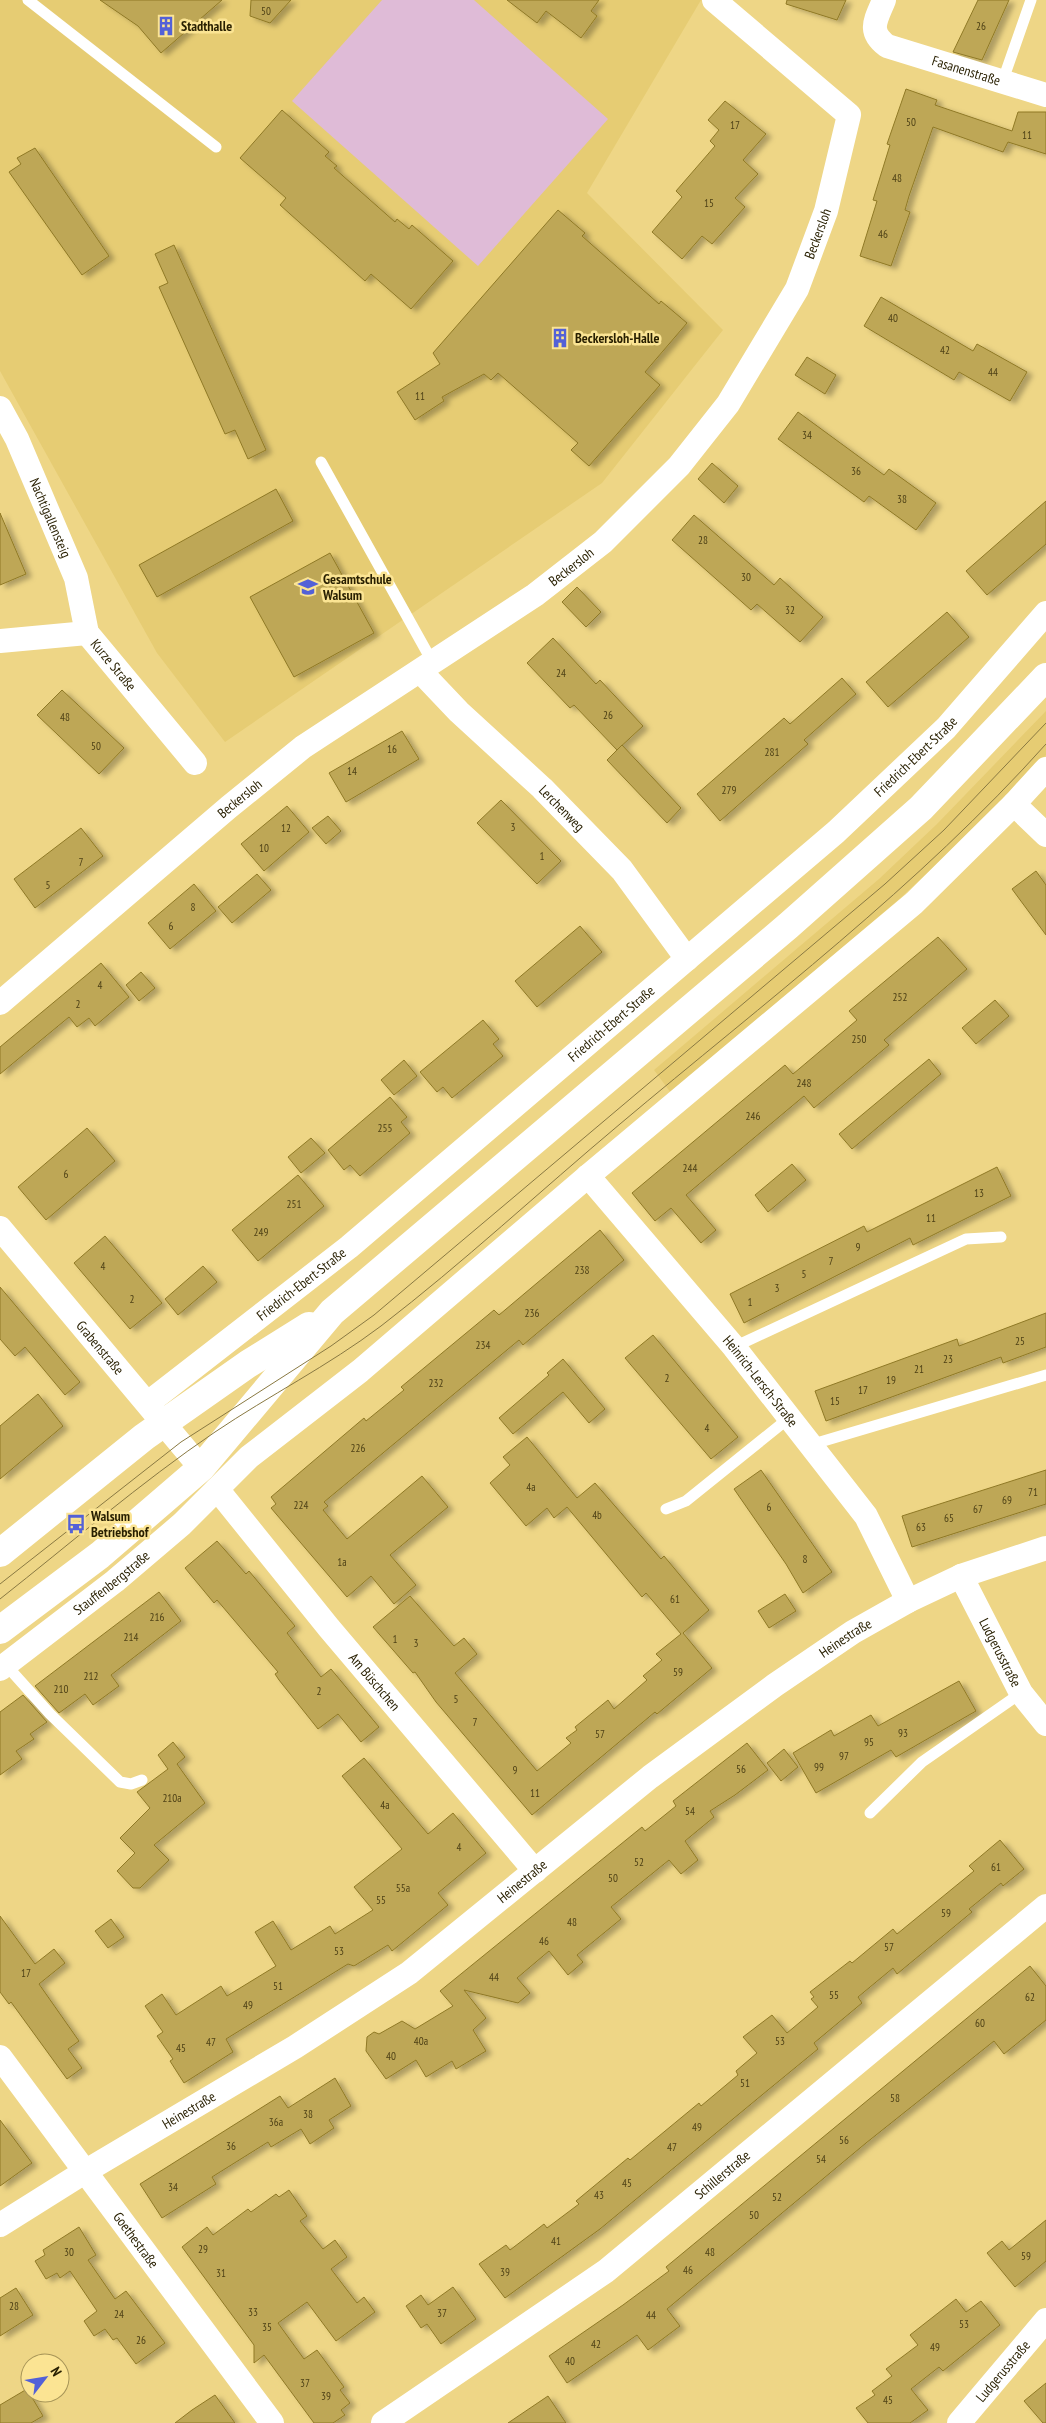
<svg xmlns="http://www.w3.org/2000/svg" width="1046" height="2423" font-family="'PT Sans Narrow',sans-serif">
<defs>
<filter id="shadow"><feDropShadow dx="5.5" dy="3" stdDeviation="2.5" flood-color="#0004"/></filter>
</defs>
<rect width="100%" height="100%" fill="#eed686"/>
<g fill="#e6cc73">
<polygon points="0,0 701,0 587,193 723,330 602,483 225,742 157,653 0,371"/>
<polygon points="1046,711 1046,755 960,843 897,901 671,1093 654,1070 879,879 937,824"/>
</g>
<polygon fill="#dfbbd7" points="382,0 474,0 608,119 478,266 292,101"/>
<g fill="#bea757" stroke="#8f7925" filter="url(#shadow)">
<polygon points="100,0 222,0 161,53 138,26"/>
<polygon points="251,0 291,0 270,23 250,16"/>
<polygon points="507,0 599,0 591,11 597,16 581,38 546,11 537,23"/>
<polygon points="787,0 846,0 837,20 786,4"/>
<polygon points="978,0 1009,0 982,60 953,52"/>
<polygon points="906,89 937,100 935,105 1012,131 1018,112 1046,112 1046,154 1008,142 1003,152 933,127 909,196 905,210 910,212 891,266 860,256 877,201 873,200 890,145 887,144"/>
<polygon points="725,101 766,134 743,160 758,174 735,198 745,207 712,244 702,236 682,259 652,232 682,197 676,191 715,146 710,141 719,130 708,120"/>
<polygon points="282,110 329,152 325,156 337,166 334,168 395,222 397,219 409,229 412,225 453,261 411,309 371,274 365,281 280,205 286,198 240,158"/>
<polygon points="35,148 109,256 82,275 9,172 21,164 17,158"/>
<polygon points="558,210 585,233 582,236 659,304 661,301 687,323 645,372 660,385 589,466 571,450 578,443 498,373 491,380 484,374 442,397 444,401 415,420 397,392 440,364 433,353"/>
<polygon points="174,245 266,450 248,459 235,430 225,434 159,287 168,283 155,254"/>
<polygon points="881,297 973,351 977,344 1027,372 1010,401 959,372 954,380 864,326"/>
<polygon points="807,357 836,375 825,394 795,375"/>
<polygon points="798,412 884,475 889,469 936,503 916,530 869,496 864,502 778,439"/>
<polygon points="712,463 738,486 724,503 698,479"/>
<polygon points="276,489 293,521 157,597 139,565"/>
<polygon points="1046,501 1046,544 987,595 966,571"/>
<polygon points="0,513 26,574 0,585"/>
<polygon points="694,515 774,585 780,578 823,617 800,642 757,604 751,610 672,540"/>
<polygon points="330,553 374,633 294,677 250,597"/>
<polygon points="577,587 601,612 586,627 562,602"/>
<polygon points="947,612 969,637 888,707 866,682"/>
<polygon points="553,638 596,684 600,680 643,726 617,750 574,705 570,708 527,663"/>
<polygon points="842,678 856,694 804,740 808,744 720,821 697,794 784,718 790,724"/>
<polygon points="62,690 124,748 99,774 37,715"/>
<polygon points="402,731 419,759 346,802 329,773"/>
<polygon points="622,745 681,808 667,823 607,760"/>
<polygon points="501,800 561,861 537,884 477,823"/>
<polygon points="287,806 309,832 264,871 241,844"/>
<polygon points="328,816 341,831 326,844 312,828"/>
<polygon points="81,828 103,856 35,908 14,879"/>
<polygon points="1036,871 1046,885 1046,935 1012,889"/>
<polygon points="257,874 271,890 232,923 218,907"/>
<polygon points="194,884 216,911 170,949 148,923"/>
<polygon points="580,926 602,952 537,1007 515,981"/>
<polygon points="938,937 967,969 884,1040 889,1045 814,1108 804,1096 686,1195 716,1230 701,1243 671,1208 655,1221 632,1193 785,1065 793,1074 857,1020 849,1011"/>
<polygon points="101,963 129,997 95,1026 89,1018 77,1027 69,1017 0,1074 0,1047"/>
<polygon points="141,972 155,988 139,1001 126,985"/>
<polygon points="995,1000 1009,1016 976,1044 962,1028"/>
<polygon points="483,1020 499,1039 493,1044 503,1056 452,1098 443,1087 437,1092 420,1072"/>
<polygon points="929,1059 941,1074 852,1149 839,1134"/>
<polygon points="404,1060 417,1076 394,1095 381,1080"/>
<polygon points="390,1097 407,1117 401,1122 410,1133 360,1176 350,1165 344,1170 328,1150"/>
<polygon points="87,1128 115,1161 46,1220 18,1187"/>
<polygon points="311,1138 325,1153 301,1173 288,1157"/>
<polygon points="792,1164 806,1180 768,1212 755,1195"/>
<polygon points="997,1167 1011,1196 913,1245 910,1238 744,1323 730,1294 864,1226 867,1232"/>
<polygon points="298,1175 324,1206 258,1261 232,1230"/>
<polygon points="600,1230 624,1260 523,1345 519,1340 324,1502 328,1506 323,1510 347,1539 422,1476 448,1507 390,1555 416,1585 394,1604 371,1576 347,1597 271,1508 276,1504 271,1497 364,1418 366,1421 404,1390 401,1387 494,1310 499,1315"/>
<polygon points="105,1236 162,1303 130,1329 74,1263"/>
<polygon points="203,1266 217,1282 178,1315 165,1299"/>
<polygon points="0,1287 80,1382 65,1395 25,1347 15,1356 0,1339"/>
<polygon points="1046,1313 1046,1347 1003,1363 1001,1357 826,1421 815,1391 957,1339 959,1346"/>
<polygon points="653,1335 738,1437 711,1459 625,1358"/>
<polygon points="563,1359 605,1409 589,1423 563,1392 513,1434 499,1418 549,1375 547,1373"/>
<polygon points="38,1394 63,1426 0,1479 0,1426"/>
<polygon points="527,1437 577,1498 595,1483 661,1559 664,1556 709,1610 683,1633 712,1668 657,1714 655,1712 532,1815 436,1702 415,1672 413,1673 373,1627 410,1596 454,1646 464,1638 477,1654 455,1673 537,1771 571,1743 566,1738 577,1730 575,1727 608,1700 614,1709 647,1680 643,1676 662,1660 656,1654 681,1634 646,1593 642,1597 567,1507 554,1518 547,1508 526,1526 490,1483 510,1465 503,1457"/>
<polygon points="761,1470 832,1572 803,1593 786,1564 734,1489"/>
<polygon points="1046,1470 1046,1504 912,1547 902,1516"/>
<polygon points="217,1541 246,1574 249,1571 295,1626 287,1633 321,1677 331,1669 379,1727 361,1742 338,1714 318,1729 279,1680 275,1674 278,1672 217,1600 214,1603 185,1568"/>
<polygon points="159,1592 181,1621 111,1675 119,1686 93,1705 85,1694 59,1713 35,1686"/>
<polygon points="785,1594 796,1611 769,1628 758,1611"/>
<polygon points="959,1681 976,1711 896,1757 891,1750 816,1793 793,1753 831,1730 834,1736 871,1715 878,1726"/>
<polygon points="23,1695 47,1722 30,1734 34,1739 16,1751 22,1759 0,1775 0,1712"/>
<polygon points="173,1742 185,1757 177,1764 205,1803 154,1845 169,1860 140,1888 133,1888 117,1871 135,1853 120,1838 150,1808 137,1792 168,1769 158,1755"/>
<polygon points="747,1743 768,1770 735,1795 710,1811 714,1817 685,1841 698,1860 681,1874 669,1860 611,1907 621,1919 577,1955 583,1962 568,1975 549,1951 517,1978 530,1993 518,2003 464,1990 486,2018 473,2030 486,2051 456,2069 452,2061 426,2077 416,2060 386,2079 366,2051 367,2037 374,2032 379,2034 402,2021 415,2029 453,2006 440,1991 642,1827 645,1831 676,1806 673,1801"/>
<polygon points="784,1749 798,1767 781,1781 767,1763"/>
<polygon points="364,1758 428,1834 453,1813 486,1853 438,1893 448,1905 392,1951 388,1945 354,1966 348,1964 226,2039 233,2052 184,2083 170,2061 173,2059 157,2036 163,2032 145,2006 162,1994 176,2015 221,1986 227,1996 276,1966 255,1932 273,1921 291,1950 330,1926 335,1934 373,1910 354,1887 402,1849 342,1776"/>
<polygon points="1000,1840 1024,1869 1003,1886 1001,1883 969,1909 972,1912 897,1974 893,1968 858,1997 862,2003 814,2043 818,2049 768,2090 600,2229 505,2298 479,2264 506,2245 510,2250 544,2224 547,2228 579,2204 576,2201 628,2158 630,2160 699,2103 701,2106 738,2075 736,2071 757,2053 743,2037 772,2015 787,2033 818,2007 811,1999 814,1997 810,1992 850,1961 852,1963 893,1929 897,1934 974,1871 969,1866"/>
<polygon points="0,1916 35,1964 54,1949 65,1963 39,1984 79,2041 68,2049 82,2068 67,2079 11,2002 9,2004 0,1992"/>
<polygon points="111,1919 124,1937 108,1948 95,1931"/>
<polygon points="1030,1966 1046,1986 1046,2020 1004,2054 994,2041 866,2143 667,2309 680,2326 648,2350 637,2335 567,2383 549,2356 623,2305 669,2271 666,2267"/>
<polygon points="335,2078 351,2106 329,2120 334,2128 310,2144 301,2129 271,2147 268,2142 212,2177 216,2184 162,2218 140,2184 280,2096 288,2108"/>
<polygon points="0,2120 32,2163 0,2186"/>
<polygon points="289,2190 307,2216 300,2221 323,2249 335,2240 347,2257 331,2269 357,2303 364,2297 375,2312 336,2341 307,2302 278,2323 304,2359 317,2350 344,2387 340,2390 350,2403 341,2410 345,2415 333,2423 314,2423 264,2355 254,2363 254,2345 182,2247 207,2227 213,2235 248,2209 251,2212 276,2194 279,2197"/>
<polygon points="1046,2220 1046,2261 1015,2287 987,2253 1002,2241 1009,2250"/>
<polygon points="79,2227 96,2255 88,2260 115,2299 126,2291 165,2343 136,2364 117,2338 113,2340 105,2329 94,2336 84,2321 97,2311 70,2271 60,2278 57,2273 46,2279 35,2261 45,2255 43,2250"/>
<polygon points="453,2287 476,2319 441,2344 427,2324 421,2328 406,2306 421,2295 428,2305"/>
<polygon points="16,2288 33,2315 0,2336 0,2298"/>
<polygon points="956,2299 966,2312 981,2301 1000,2325 943,2371 939,2367 911,2389 928,2410 910,2423 868,2423 856,2408 875,2395 872,2391 892,2376 886,2369 918,2345 910,2335"/>
<polygon points="1046,2383 1046,2423 1043,2423 1024,2401"/>
<polygon points="27,2389 43,2416 31,2423 0,2423 0,2405"/>
<polygon points="215,2395 235,2423 175,2423 192,2410"/>
<polygon points="548,2396 566,2423 508,2423"/>
</g>
<g fill="none" stroke-linecap="round" stroke-linejoin="round">
<g stroke="#fff" stroke-width="11">
<polyline points="28,0 216,147"/>
<polyline points="1003,80 1031,0"/>
<polyline points="321,462 433,663"/>
<polyline points="734,1347 966,1239 1001,1237"/>
<polyline points="810,1445 1046,1375"/>
<polyline points="666,1509 686,1501 789,1418"/>
<polyline points="6,1665 50,1714 120,1782 131,1784 142,1780"/>
<polyline points="870,1813 922,1762 1021,1693"/>
</g>
<g stroke="#fff" stroke-width="24">
<path id="s1" d="M884,0C876,20 867,31 887,46L1046,95"/>
<path id="s2" d="M0,408L17,439L76,578L87,633L195,763"/>
<polyline points="0,641 87,633"/>
<path id="s3" d="M421,672L459,712L542,788L622,870L687,959"/>
<polyline points="1014,804 1046,835"/>
<path id="s4" d="M0,1003L229,807L303,747L535,595L603,542L679,466L728,404L797,289L826,211L849,115L714,0"/>
<path id="s5" d="M588,1176L734,1347L866,1516L908,1601"/>
<path id="s6" d="M0,1228L201,1468"/>
<path id="s7" d="M148,1403L349,1247L836,832L946,728L1046,613"/>
<path id="s8" d="M217,1489L329,1628L535,1871"/>
<path id="s9" d="M961,1576L1021,1693L1046,1724"/>
<path id="s10" d="M0,1669L115,1581L182,1524L249,1457L360,1371L588,1176L914,903L1014,804L1046,769"/>
<path id="s11" d="M0,2057L272,2423"/>
<path id="s12" d="M0,2225L86,2171L295,2047L409,1973L650,1777L775,1685L853,1632L908,1601L961,1576L1046,1548"/>
<path id="s13" d="M383,2423L606,2271L1046,1906"/>
<path id="s14" d="M959,2423L1046,2320"/>
</g>
<g stroke="#fff" stroke-width="28">
<polyline points="0,1553 144,1437 248,1364 309,1326"/>
<polyline points="0,1630 100,1555 201,1468 332,1312 788,926 921,808 1046,677"/>
</g>
<g stroke="#897942" stroke-width="1">
<polyline points="0,1584 181,1442 331,1346 374,1315 885,884 944,830 1046,723"/>
<path d="M0,1599C71,1543 140,1483 215,1432C270,1395 328,1366 381,1326C463,1263 540,1191 620,1124C765,1002 919,886 1046,744"/>
</g>
</g>
<defs>
<symbol id="building-bare" viewBox="-9 -9 18 18"><path d="M-4-6H4V6H1V3H-1V6H-4ZM-2.5-4.3h1.7v1.8h-1.7ZM.8-4.3h1.7v1.8H.8ZM-2.5-1h1.7V.8h-1.7ZM.8-1h1.7V.8H.8Z" fill="#5361d7" stroke="#fbe493" stroke-width="2.5" paint-order="stroke"/></symbol>
<symbol id="school-bare" viewBox="-9 -9 18 18"><path d="M0-5L7-2L0 1L-7-2ZM-4 1L0 2.5L4 1V4Q0 6-4 4Z" fill="#5361d7" stroke="#fbe493" stroke-width="2.5" paint-order="stroke"/></symbol>
<symbol id="bus-bare" viewBox="-9 -9 18 18"><path d="M-5-6H5V4H4V6H2V4H-2V6H-4V4H-5ZM-3.5-4V0h7V-4ZM-3.5 1.2v1.5H-2V1.2ZM2 1.2v1.5H3.5V1.2Z" fill="#5361d7" stroke="#fbe493" stroke-width="2.5" paint-order="stroke"/></symbol>
</defs>
<g fill-rule="evenodd">
<use href="#building-bare" x="152" y="12" width="28" height="28"/>
<use href="#building-bare" x="546" y="324" width="28" height="28"/>
<use href="#school-bare" x="294" y="573" width="28" height="28"/>
<use href="#bus-bare" x="62" y="1510" width="28" height="28"/>
</g>
<g text-anchor="middle" stroke-width="5" stroke-linejoin="round" paint-order="stroke">
<g font-size="11" fill="#4e4116">
<text x="266" y="15">50</text>
<text x="981" y="30">26</text>
<text x="911" y="126">50</text>
<text x="735" y="129">17</text>
<text x="1027" y="139">11</text>
<text x="897" y="182">48</text>
<text x="709" y="207">15</text>
<text x="883" y="238">46</text>
<text x="893" y="322">40</text>
<text x="945" y="354">42</text>
<text x="993" y="376">44</text>
<text x="420" y="400">11</text>
<text x="807" y="439">34</text>
<text x="856" y="475">36</text>
<text x="902" y="503">38</text>
<text x="703" y="544">28</text>
<text x="746" y="581">30</text>
<text x="790" y="614">32</text>
<text x="561" y="677">24</text>
<text x="608" y="719">26</text>
<text x="65" y="721">48</text>
<text x="96" y="750">50</text>
<text x="392" y="753">16</text>
<text x="772" y="756">281</text>
<text x="352" y="775">14</text>
<text x="729" y="794">279</text>
<text x="513" y="831">3</text>
<text x="286" y="832">12</text>
<text x="264" y="852">10</text>
<text x="542" y="860">1</text>
<text x="81" y="866">7</text>
<text x="48" y="889">5</text>
<text x="193" y="911">8</text>
<text x="171" y="930">6</text>
<text x="100" y="989">4</text>
<text x="900" y="1001">252</text>
<text x="78" y="1008">2</text>
<text x="859" y="1043">250</text>
<text x="804" y="1087">248</text>
<text x="753" y="1120">246</text>
<text x="385" y="1132">255</text>
<text x="690" y="1172">244</text>
<text x="66" y="1178">6</text>
<text x="979" y="1197">13</text>
<text x="294" y="1208">251</text>
<text x="931" y="1222">11</text>
<text x="261" y="1236">249</text>
<text x="858" y="1251">9</text>
<text x="831" y="1265">7</text>
<text x="103" y="1270">4</text>
<text x="582" y="1274">238</text>
<text x="804" y="1278">5</text>
<text x="777" y="1292">3</text>
<text x="132" y="1303">2</text>
<text x="750" y="1306">1</text>
<text x="532" y="1317">236</text>
<text x="1020" y="1345">25</text>
<text x="483" y="1349">234</text>
<text x="948" y="1363">23</text>
<text x="919" y="1373">21</text>
<text x="667" y="1382">2</text>
<text x="891" y="1384">19</text>
<text x="436" y="1387">232</text>
<text x="863" y="1394">17</text>
<text x="835" y="1405">15</text>
<text x="707" y="1432">4</text>
<text x="358" y="1452">226</text>
<text x="531" y="1491">4a</text>
<text x="1033" y="1496">71</text>
<text x="1007" y="1504">69</text>
<text x="301" y="1509">224</text>
<text x="769" y="1511">6</text>
<text x="978" y="1513">67</text>
<text x="597" y="1519">4b</text>
<text x="949" y="1522">65</text>
<text x="921" y="1531">63</text>
<text x="805" y="1563">8</text>
<text x="342" y="1566">1a</text>
<text x="675" y="1603">61</text>
<text x="157" y="1621">216</text>
<text x="131" y="1641">214</text>
<text x="395" y="1643">1</text>
<text x="416" y="1647">3</text>
<text x="678" y="1676">59</text>
<text x="91" y="1680">212</text>
<text x="61" y="1693">210</text>
<text x="319" y="1695">2</text>
<text x="456" y="1703">5</text>
<text x="475" y="1726">7</text>
<text x="903" y="1737">93</text>
<text x="600" y="1738">57</text>
<text x="869" y="1746">95</text>
<text x="844" y="1760">97</text>
<text x="819" y="1771">99</text>
<text x="741" y="1773">56</text>
<text x="515" y="1774">9</text>
<text x="535" y="1797">11</text>
<text x="172" y="1802">210a</text>
<text x="385" y="1809">4a</text>
<text x="690" y="1815">54</text>
<text x="459" y="1851">4</text>
<text x="639" y="1866">52</text>
<text x="996" y="1871">61</text>
<text x="613" y="1882">50</text>
<text x="403" y="1892">55a</text>
<text x="381" y="1904">55</text>
<text x="946" y="1917">59</text>
<text x="572" y="1926">48</text>
<text x="544" y="1945">46</text>
<text x="889" y="1951">57</text>
<text x="339" y="1955">53</text>
<text x="26" y="1977">17</text>
<text x="494" y="1981">44</text>
<text x="278" y="1990">51</text>
<text x="834" y="1999">55</text>
<text x="1030" y="2001">62</text>
<text x="248" y="2009">49</text>
<text x="980" y="2027">60</text>
<text x="421" y="2045">40a</text>
<text x="780" y="2045">53</text>
<text x="211" y="2046">47</text>
<text x="181" y="2052">45</text>
<text x="391" y="2060">40</text>
<text x="745" y="2087">51</text>
<text x="895" y="2102">58</text>
<text x="308" y="2118">38</text>
<text x="276" y="2126">36a</text>
<text x="697" y="2131">49</text>
<text x="844" y="2144">56</text>
<text x="231" y="2150">36</text>
<text x="672" y="2151">47</text>
<text x="821" y="2163">54</text>
<text x="627" y="2187">45</text>
<text x="173" y="2191">34</text>
<text x="599" y="2199">43</text>
<text x="777" y="2201">52</text>
<text x="754" y="2219">50</text>
<text x="556" y="2245">41</text>
<text x="203" y="2253">29</text>
<text x="69" y="2256">30</text>
<text x="710" y="2256">48</text>
<text x="1026" y="2260">59</text>
<text x="688" y="2274">46</text>
<text x="505" y="2276">39</text>
<text x="221" y="2277">31</text>
<text x="14" y="2310">28</text>
<text x="253" y="2316">33</text>
<text x="442" y="2317">37</text>
<text x="119" y="2318">24</text>
<text x="651" y="2319">44</text>
<text x="964" y="2328">53</text>
<text x="267" y="2331">35</text>
<text x="141" y="2344">26</text>
<text x="596" y="2348">42</text>
<text x="935" y="2351">49</text>
<text x="570" y="2365">40</text>
<text x="305" y="2387">37</text>
<text x="326" y="2400">39</text>
<text x="888" y="2404">45</text>
</g>
<g font-size="14" font-weight="bold" fill="#281f00" stroke="#fbe493" text-anchor="start">
<text x="181" y="31">Stadthalle</text>
<text x="575" y="343">Beckersloh-Halle</text>
<text x="323" y="584">Gesamtschule<tspan x="323" dy="16">Walsum</tspan></text>
<text x="91" y="1521">Walsum<tspan x="91" dy="16">Betriebshof</tspan></text>
</g>
<g font-size="14" fill="#281f00" stroke="#fbe493">
<text dy="5" stroke="none"><textPath href="#s1" startOffset="135">Fasanenstraße</textPath></text>
<text dy="5" stroke="none"><textPath href="#s4" startOffset="1140">Beckersloh</textPath></text>
<text dy="5" stroke="none"><textPath href="#s2" startOffset="121">Nachtigallensteig</textPath></text>
<text dy="5" stroke="none"><textPath href="#s4" startOffset="720">Beckersloh</textPath></text>
<text dy="5" stroke="none"><textPath href="#s2" startOffset="284">Kurze Straße</textPath></text>
<text dy="5" stroke="none"><textPath href="#s7" startOffset="1004">Friedrich-Ebert-Straße</textPath></text>
<text dy="5" stroke="none"><textPath href="#s4" startOffset="315">Beckersloh</textPath></text>
<text dy="5" stroke="none"><textPath href="#s3" startOffset="196">Lerchenweg</textPath></text>
<text dy="5" stroke="none"><textPath href="#s7" startOffset="599">Friedrich-Ebert-Straße</textPath></text>
<text dy="5" stroke="none"><textPath href="#s7" startOffset="194">Friedrich-Ebert-Straße</textPath></text>
<text dy="5" stroke="none"><textPath href="#s6" startOffset="156">Grabenstraße</textPath></text>
<text dy="5" stroke="none"><textPath href="#s5" startOffset="268">Heinrich-Lersch-Straße</textPath></text>
<text dy="5" stroke="none"><textPath href="#s10" startOffset="141">Stauffenbergstraße</textPath></text>
<text dy="5" stroke="none"><textPath href="#s12" startOffset="1031">Heinestraße</textPath></text>
<text dy="5" stroke="none"><textPath href="#s9" startOffset="86">Ludgerusstraße</textPath></text>
<text dy="5" stroke="none"><textPath href="#s8" startOffset="249">Am Büschchen</textPath></text>
<text dy="5" stroke="none"><textPath href="#s12" startOffset="626">Heinestraße</textPath></text>
<text dy="5" stroke="none"><textPath href="#s12" startOffset="221">Heinestraße</textPath></text>
<text dy="5" stroke="none"><textPath href="#s13" startOffset="421">Schillerstraße</textPath></text>
<text dy="5" stroke="none"><textPath href="#s11" startOffset="228">Goethestraße</textPath></text>
<text dy="5" stroke="none"><textPath href="#s14" startOffset="68">Ludgerusstraße</textPath></text>
</g>
</g>
<g transform="translate(45 2378) rotate(59)"><circle r="24" fill="#fbe493" stroke="#a79558"/>
<path d="M0-4L9 19L0 12L-9 19Z" fill="#5361d7"/>
<text y="-8" font-size="14" font-weight="bold" text-anchor="middle" fill="#281f00">N</text>
</g>
</svg>
